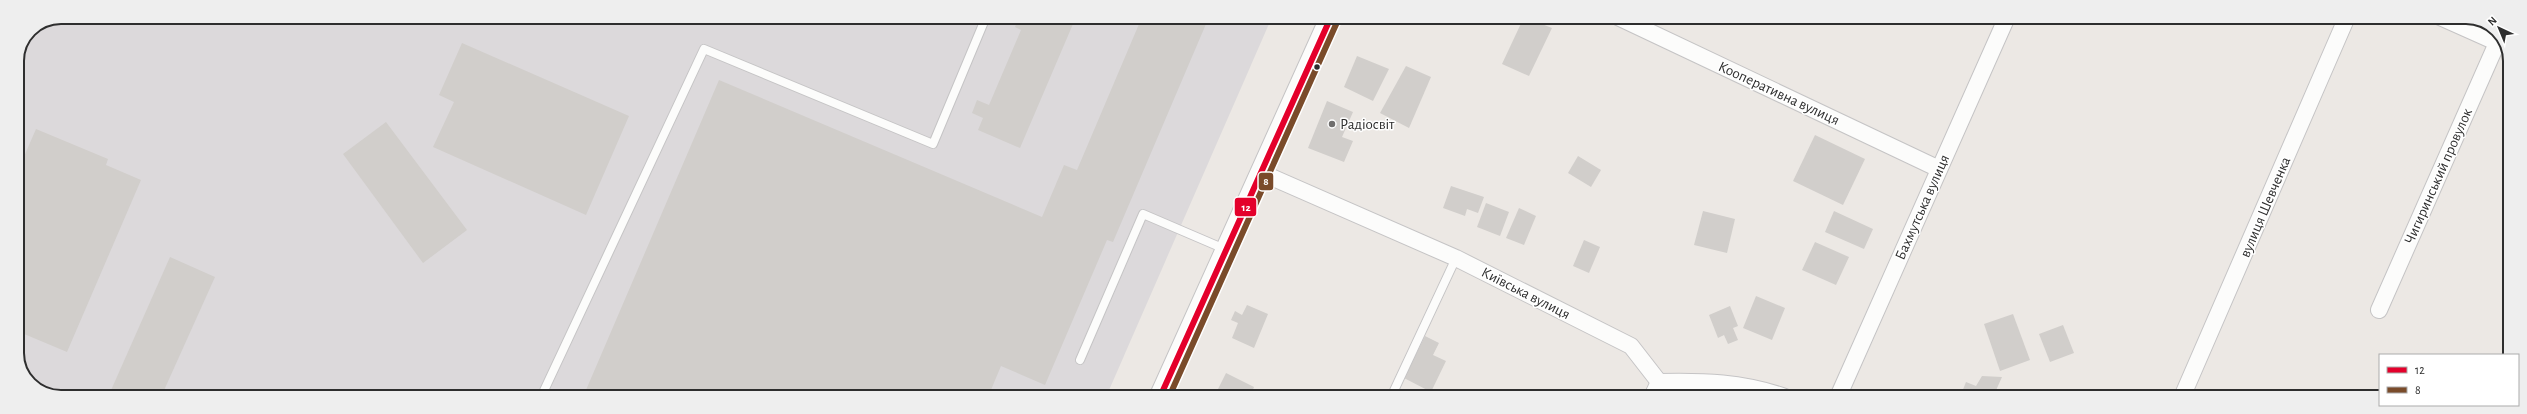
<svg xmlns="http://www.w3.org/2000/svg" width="2527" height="414" font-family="'Alegreya Sans',sans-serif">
<rect width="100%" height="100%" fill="#ece8e4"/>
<polygon fill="#dcd9db" points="61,17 1272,17 1106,397 55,397 30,384 17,359 17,61 30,30"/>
<g fill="#d1cecb">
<polygon points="1019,17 1076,17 1020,148 978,130 983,118 972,113 977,100 989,105 1021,30 1015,27"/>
<polygon points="1142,17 1209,17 1113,242 1107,240 1045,385 1001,366 988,397 583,397 719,80 1042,217 1064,165 1077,170"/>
<polygon points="1524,17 1552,28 1529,76 1502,64"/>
<polygon points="462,43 629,116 586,215 433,147 454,102 439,95"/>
<polygon points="1357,56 1389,69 1373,101 1344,87"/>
<polygon points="1406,66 1431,77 1409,128 1380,113"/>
<polygon points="17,68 22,70 17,82"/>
<polygon points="1327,101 1353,112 1342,137 1353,141 1344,162 1308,148"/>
<polygon points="386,122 467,230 423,263 343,154"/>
<polygon points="36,129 108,159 106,165 141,180 67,352 17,331 17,167 19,168"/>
<polygon points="1815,135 1865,159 1843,205 1793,181"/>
<polygon points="1578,156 1601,170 1591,187 1568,173"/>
<polygon points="1451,186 1484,197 1478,213 1467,209 1465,216 1443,208"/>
<polygon points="1486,203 1509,212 1500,236 1477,227"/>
<polygon points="1519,208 1536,216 1524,245 1506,238"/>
<polygon points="1703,211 1735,219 1727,253 1694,245"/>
<polygon points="1834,211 1873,229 1864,249 1825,232"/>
<polygon points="1584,240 1600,247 1589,273 1573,266"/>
<polygon points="1815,242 1849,257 1836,285 1802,270"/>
<polygon points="170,257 215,277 161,397 108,397"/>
<polygon points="1756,296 1785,308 1772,340 1743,328"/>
<polygon points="1247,305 1268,314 1254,348 1232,338 1238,323 1231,320 1235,311 1242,315"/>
<polygon points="1730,306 1738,326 1733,328 1738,340 1728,344 1724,335 1718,338 1709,315"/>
<polygon points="2013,314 2030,360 2000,371 1984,324"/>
<polygon points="2063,325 2074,353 2050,362 2039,334"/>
<polygon points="1425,336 1439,343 1433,355 1446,361 1431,392 1404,378"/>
<polygon points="1226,373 1254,387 1250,397 1214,397"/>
<polygon points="1982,376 2002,377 1993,397 1960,397 1966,382 1976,386"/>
</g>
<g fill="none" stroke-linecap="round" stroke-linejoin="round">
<defs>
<g id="service">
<polyline points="1080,360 1143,214 1227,250"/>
<polyline points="541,397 704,49 933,144 986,17"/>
<polyline points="1391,397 1456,258"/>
</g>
<g id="minor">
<polyline points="1618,17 1939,169"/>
<polyline points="2440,17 2505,46"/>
<path d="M1262,173L1456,258L1631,346L1659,382C1704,381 1742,382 1785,397"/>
<polyline points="2379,310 2497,43"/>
<polyline points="1652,397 1659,382"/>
<polyline points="1838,397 2007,17"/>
<polyline points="2182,397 2347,17"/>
</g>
<polyline id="tertiary" points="1160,397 1331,17"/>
</defs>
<use href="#service" stroke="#c5c4c5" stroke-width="10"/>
<use href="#minor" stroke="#c5c4c5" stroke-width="18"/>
<use href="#tertiary" stroke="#c5c4c5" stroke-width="23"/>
<use href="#service" stroke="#fcfcfb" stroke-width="8"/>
<use href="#minor" stroke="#fcfcfb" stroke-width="16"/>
<use href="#tertiary" stroke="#fcfcfb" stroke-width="21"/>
<defs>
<polyline id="bus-1" points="1160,397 1331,17"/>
<polyline id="bus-2" points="1169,397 1338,20"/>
</defs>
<use href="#bus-1" stroke="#fff" stroke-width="9"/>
<use href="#bus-2" stroke="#fff" stroke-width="9"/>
<use href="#bus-1" stroke="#e4002b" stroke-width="6"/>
<use href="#bus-2" stroke="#7a4b2a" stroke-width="6"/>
</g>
<circle fill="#2e2e2e" stroke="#fff" stroke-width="1.5" cx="1317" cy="67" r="3.5"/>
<circle fill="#706f6e" stroke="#fff" stroke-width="1.5" cx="1332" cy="124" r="4"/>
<g text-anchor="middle" stroke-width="3" stroke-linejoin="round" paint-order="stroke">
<g font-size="15" fill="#2e2e2e" stroke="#fff">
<text transform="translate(1779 93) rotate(25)" y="5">Кооперативна вулиця</text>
<text transform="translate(2438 176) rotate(-66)" y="5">Чигиринський провулок</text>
<text transform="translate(1922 207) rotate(-66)" y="5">Бахмутська вулиця</text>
<text transform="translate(2265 207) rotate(-67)" y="5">вулиця Шевченка</text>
<text transform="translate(1526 293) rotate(27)" y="5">Київська вулиця</text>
</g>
<g font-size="15" fill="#2e2e2e" stroke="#fff" text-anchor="start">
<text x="1340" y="129">Радіосвіт</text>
</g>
</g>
<path d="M0 0H2527V414H0ZM61 24H2466A37 37 0 0 1 2503 61V353A37 37 0 0 1 2466 390H61A37 37 0 0 1 24 353V61A37 37 0 0 1 61 24Z" fill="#eee" fill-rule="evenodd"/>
<path fill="none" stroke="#2e2e2e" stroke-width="2" d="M61 24H2466A37 37 0 0 1 2503 61V353A37 37 0 0 1 2466 390H61A37 37 0 0 1 24 353V61A37 37 0 0 1 61 24Z"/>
<g stroke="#fff" stroke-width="1.5">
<rect x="1258" y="172" width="16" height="19" rx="4" fill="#7a4b2a"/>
<rect x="1234" y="197" width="23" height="20" rx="4" fill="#e4002b"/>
</g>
<g font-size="11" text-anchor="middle" font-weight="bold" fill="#fff">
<text x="1266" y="185">8</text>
<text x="1246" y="211">12</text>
</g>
<rect x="2379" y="354" width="140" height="52" fill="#ffffff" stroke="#ababab"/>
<rect x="2387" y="367" width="20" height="6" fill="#e4002b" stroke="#ababab"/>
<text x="2415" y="374" font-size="12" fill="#2e2e2e">12</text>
<rect x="2387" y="387" width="20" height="6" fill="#7a4b2a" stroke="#ababab"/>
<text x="2415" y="394" font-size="12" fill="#2e2e2e">8</text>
<g transform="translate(2499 28) rotate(316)" stroke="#ffffff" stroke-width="3" paint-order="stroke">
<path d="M0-3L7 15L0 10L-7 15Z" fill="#2e2e2e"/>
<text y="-6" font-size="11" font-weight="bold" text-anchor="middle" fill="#2e2e2e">N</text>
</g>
</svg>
